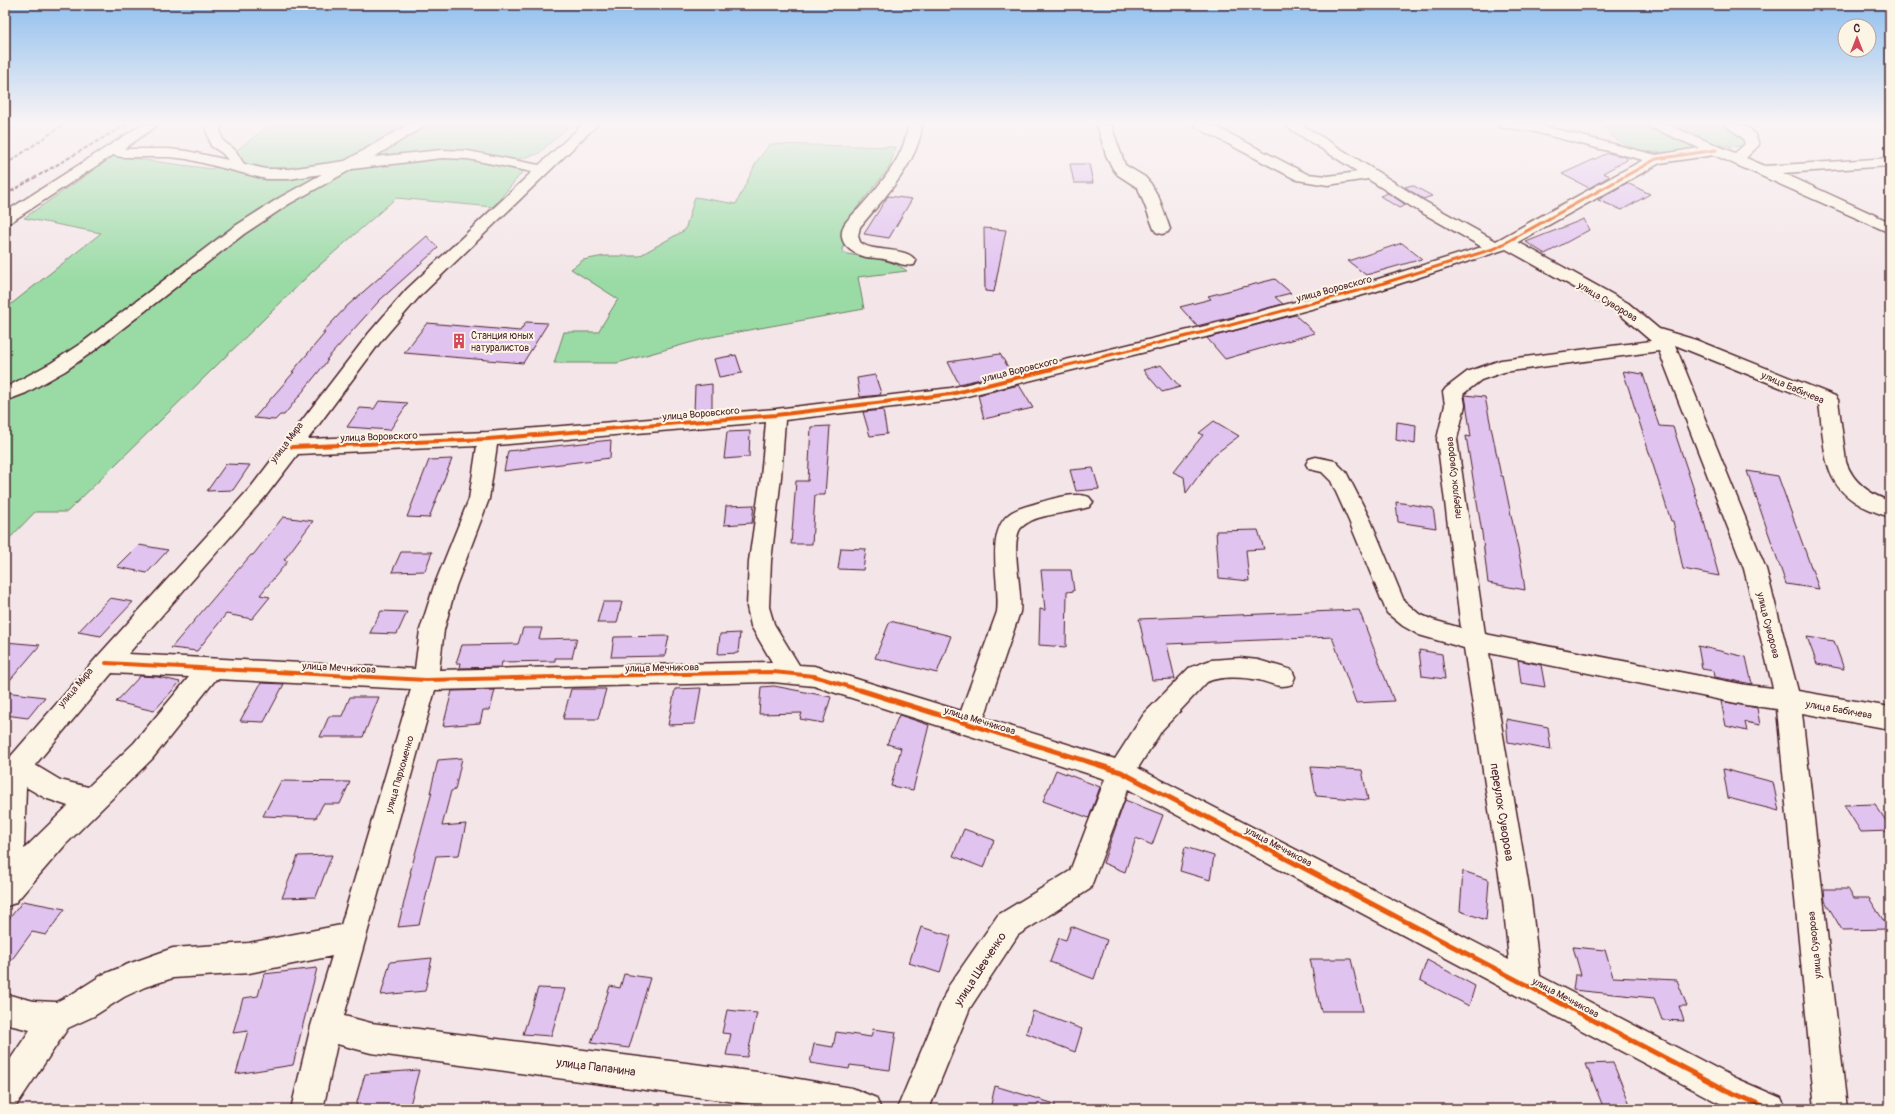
<svg xmlns="http://www.w3.org/2000/svg" width="1895" height="1114" font-family="Pangolin,sans-serif">
<rect width="100%" height="100%" fill="#f4e6e8"/>
<filter id="ink" filterUnits="userSpaceOnUse"><feTurbulence type="fractalNoise" baseFrequency=".025" numOctaves="2"/><feDisplacementMap in="SourceGraphic" scale="8" xChannelSelector="R" yChannelSelector="G"/><feConvolveMatrix kernelMatrix="1 2 1 2 8 2 1 2 1" color-interpolation-filters="sRGB"/></filter>
<g filter="url(#ink)">
<g fill="#9adba5" stroke="#727d68">
<polygon points="271,124 571,124 538,154 502,163 525,169 493,207 396,198 313,271 67,512 35,512 5,543 5,309 101,233 24,218 114,156 212,169"/>
<path d="M1601,124H1644L1698,146L1699,148C1659,154 1629,159 1601,124Z"/>
<path d="M1669,124H1721L1747,143C1730,156 1686,131 1669,124Z"/>
<path d="M770,144L896,147L889,168L844,224L843,253C864,258 889,257 907,271L858,277L864,309L711,337L617,363H554L564,332H598L618,299L571,269L583,260L604,256H639L685,230L695,197L736,204L757,161Z"/>
</g>
<g fill="#e1c3f0" stroke="#4a1f2b">
<polygon points="1608,153 1626,157 1627,160 1603,173 1610,176 1589,188 1562,174"/>
<polygon points="1070,164 1089,164 1093,183 1074,183"/>
<polygon points="1627,183 1650,194 1622,210 1598,200"/>
<polygon points="1412,185 1432,196 1423,199 1405,187"/>
<polygon points="1388,193 1406,205 1399,208 1380,196"/>
<polygon points="888,196 912,199 889,238 864,234"/>
<polygon points="1584,219 1589,230 1545,254 1526,242"/>
<polygon points="984,228 1006,230 994,292 985,291"/>
<polygon points="427,236 438,248 380,300 326,360 328,360 284,415 280,415 275,420 254,418 294,372 292,372 325,333 322,333 347,306"/>
<polygon points="1402,243 1422,259 1366,275 1348,261"/>
<polygon points="1275,279 1291,293 1275,297 1283,304 1197,326 1180,307 1211,299 1208,296"/>
<polygon points="1295,315 1315,333 1225,359 1207,338"/>
<polygon points="526,322 548,323 523,363 404,353 427,323 520,331"/>
<polygon points="1000,354 1011,372 959,384 948,362"/>
<polygon points="736,355 742,373 719,377 714,359"/>
<polygon points="1161,365 1180,387 1162,392 1143,370"/>
<polygon points="1623,371 1643,374 1659,426 1673,427 1701,511 1719,576 1683,569 1673,521 1671,521"/>
<polygon points="875,375 881,393 880,395 860,397 857,378"/>
<polygon points="712,384 712,411 694,412 695,386"/>
<polygon points="1019,385 1033,408 984,419 978,395"/>
<polygon points="1465,395 1485,397 1501,476 1503,476 1522,568 1525,590 1488,583 1482,533 1466,436 1471,437"/>
<polygon points="379,401 408,403 390,430 347,427 360,408 374,409"/>
<polygon points="883,410 887,434 870,436 863,412"/>
<polygon points="1214,421 1239,436 1214,455 1186,493 1184,477 1173,472 1203,435 1199,433"/>
<polygon points="1397,422 1416,425 1415,444 1396,440"/>
<polygon points="830,426 825,495 815,495 812,544 791,544 796,481 808,481 811,427"/>
<polygon points="750,431 749,457 724,459 727,432"/>
<polygon points="611,440 610,458 504,471 508,451"/>
<polygon points="452,459 429,518 407,517 429,460"/>
<polygon points="226,464 250,465 233,490 207,491"/>
<polygon points="1093,468 1099,489 1076,491 1070,470"/>
<polygon points="1747,471 1778,476 1819,589 1786,584"/>
<polygon points="1396,502 1433,508 1436,528 1398,522"/>
<polygon points="754,505 752,523 724,525 726,506"/>
<polygon points="283,517 313,521 284,560 288,561 260,595 270,597 252,619 226,614 197,651 171,648 228,581 251,555 253,555"/>
<polygon points="1258,530 1264,549 1246,550 1249,581 1219,578 1216,531"/>
<polygon points="139,545 168,550 147,573 117,567"/>
<polygon points="841,548 866,549 863,570 838,569"/>
<polygon points="401,552 432,552 425,571 392,572"/>
<polygon points="1041,570 1071,570 1074,591 1067,592 1066,647 1039,645 1040,609 1045,610"/>
<polygon points="110,598 133,602 101,636 78,632"/>
<polygon points="603,602 622,602 617,623 597,623"/>
<polygon points="1359,610 1394,701 1356,703 1332,637 1167,644 1175,679 1152,680 1139,619"/>
<polygon points="381,611 407,612 397,634 370,633"/>
<polygon points="890,621 951,636 937,673 875,658"/>
<polygon points="523,628 542,628 539,639 577,638 572,658 555,658 555,661 502,662 501,667 459,668 460,663 456,663 462,645 518,644"/>
<polygon points="740,633 738,653 718,654 720,634"/>
<polygon points="669,636 665,656 611,657 614,637"/>
<polygon points="1807,637 1834,641 1844,669 1817,664"/>
<polygon points="5,642 40,645 5,686"/>
<polygon points="1698,646 1746,657 1752,684 1715,677 1714,671 1702,669"/>
<polygon points="1419,650 1442,654 1445,679 1422,676"/>
<polygon points="1518,660 1541,665 1545,687 1521,683"/>
<polygon points="140,676 158,677 180,682 154,711 116,702"/>
<polygon points="261,683 284,684 264,722 240,721"/>
<polygon points="774,686 831,697 823,723 800,719 802,713 759,714 761,687"/>
<polygon points="701,688 695,724 668,725 675,689"/>
<polygon points="571,689 606,689 598,719 563,719"/>
<polygon points="495,690 490,710 483,710 480,723 443,726 452,691"/>
<polygon points="5,692 45,697 28,718 5,715"/>
<polygon points="350,697 379,697 363,737 320,737 329,716 342,716"/>
<polygon points="1721,701 1757,708 1760,725 1745,722 1747,731 1726,726"/>
<polygon points="899,715 929,725 913,790 891,786 901,748 887,744"/>
<polygon points="1506,719 1548,727 1551,750 1508,742"/>
<polygon points="462,758 455,790 451,791 442,826 466,824 459,855 436,856 419,925 398,927 411,873 410,873 432,792 430,793 438,760"/>
<polygon points="1311,767 1362,770 1368,800 1316,796"/>
<polygon points="1723,769 1773,782 1779,811 1728,798"/>
<polygon points="1056,770 1100,787 1089,818 1043,801"/>
<polygon points="281,781 350,782 340,804 323,804 316,818 263,816"/>
<polygon points="1125,800 1163,815 1152,845 1136,838 1125,872 1103,863"/>
<polygon points="1875,804 1890,827 1890,831 1861,832 1844,805"/>
<polygon points="964,829 994,840 984,868 953,856"/>
<polygon points="1185,847 1214,856 1210,880 1180,871"/>
<polygon points="332,855 316,897 282,898 298,856"/>
<polygon points="1463,871 1489,880 1486,920 1460,911"/>
<polygon points="1824,889 1848,889 1854,898 1869,898 1889,929 1842,930 1825,901"/>
<polygon points="23,901 65,909 46,935 32,932 5,969 5,924"/>
<polygon points="1071,926 1107,940 1094,979 1050,962 1059,938 1066,940"/>
<polygon points="921,927 951,936 940,973 909,963"/>
<polygon points="1573,947 1605,950 1613,977 1677,980 1687,1006 1679,1006 1684,1021 1662,1020 1654,998 1573,990 1575,975 1581,975"/>
<polygon points="432,958 425,991 381,995 390,962"/>
<polygon points="1310,959 1351,959 1363,1011 1321,1011"/>
<polygon points="1427,960 1475,986 1469,1006 1420,980"/>
<polygon points="317,968 293,1065 236,1074 248,1031 233,1033 243,998 258,996 264,974"/>
<polygon points="624,974 650,978 629,1048 591,1043 610,986 620,988"/>
<polygon points="538,988 565,989 551,1036 523,1034"/>
<polygon points="727,1010 757,1013 747,1057 726,1055 731,1034 722,1033"/>
<polygon points="1033,1011 1082,1029 1075,1052 1026,1033"/>
<polygon points="873,1029 896,1032 890,1070 850,1065 849,1069 810,1063 814,1044 833,1047 836,1032 871,1037"/>
<polygon points="1613,1063 1632,1109 1604,1109 1586,1064"/>
<polygon points="419,1070 409,1109 355,1109 365,1074"/>
<polygon points="995,1086 1055,1104 1055,1109 990,1109"/>
</g>
<g fill="none" stroke-linecap="round" stroke-linejoin="round">
<defs>
<g id="minor">
<path d="M143,124H159L124,149H169L187,151L228,160L222,153L211,146L206,129L209,124H223L220,129L223,141L235,150L244,164L266,169H289L345,161L409,124H425L423,127L374,157L442,150L468,151L539,165L583,124H598L419,297L381,341L308,439L488,432L776,409L951,388L1213,324L1362,284L1482,247L1412,207L1368,179L1328,185L1297,180L1196,127L1194,124H1211L1307,174L1328,176L1358,172L1287,127L1285,124H1301L1424,201L1496,241L1643,160L1531,131L1499,127L1497,124H1535L1656,155L1699,148L1650,127L1648,124H1666L1735,153L1745,144L1743,138L1724,124C1741,122 1755,127 1759,145L1746,158L1765,166L1890,158V166L1783,173L1890,222V233L1714,155L1660,163L1518,242L1628,303L1659,329L1696,340L1835,396L1838,400L1846,462C1853,482 1870,495 1890,501V517C1821,496 1827,465 1819,403L1675,345L1766,569L1798,691L1890,707V729L1802,713L1847,1109H1815L1777,709L1746,705L1489,653L1531,900L1540,976L1737,1079L1781,1098L1786,1109H1733L1715,1101L1128,789L1090,889L1018,935L970,1008L929,1109H897L948,987L998,915L1070,871L1105,779L814,686L773,682L435,690L344,1016L371,1023L757,1072L852,1088L876,1098L881,1109H788L371,1053L337,1044L323,1109H291L311,1026L332,956L249,973L173,978L145,987L124,997L94,1016L68,1028L16,1106L5,1109V1067L30,1030L5,1024V994L34,1001L56,1002L72,994L102,975L131,963L173,948L249,943L341,925L411,689L216,679L152,759L66,844L15,903L5,907V763L98,656L251,487L369,333L407,289L532,172L468,159L442,158L352,169L289,204L244,234L95,350L65,371L26,393L5,401V388L51,363L83,342L232,228L279,198L322,174L289,179H266L187,159L169,157H121L113,155L11,222L5,224V212ZM1506,249L1616,311L1651,341L1501,360L1467,372L1446,388L1443,392L1445,405L1437,439L1461,628L1433,620L1419,614L1404,601L1371,521L1346,472L1335,461L1316,457L1309,459L1306,464L1309,469L1322,472L1331,481L1349,521L1387,613L1403,626L1419,635L1464,648L1503,900L1509,960L1138,768L1162,730L1207,682C1221,676 1243,677 1259,680C1271,683 1279,689 1292,684L1295,677L1292,670L1258,660L1240,658L1211,660L1189,668L1144,714L1115,759L984,718L1020,612C1023,591 1010,546 1020,529C1024,524 1032,520 1038,518C1055,513 1073,512 1089,507L1093,502L1089,497C1075,492 1056,498 1041,502C1031,505 1021,507 1012,512C983,530 1001,584 997,612L961,711L814,666L799,665L774,624L769,607L771,561L781,477L785,420L951,400L1222,333L1374,292ZM1659,351L1744,569L1773,688L1746,685L1485,634L1457,439L1465,405L1463,394L1481,380L1504,372ZM766,422L761,477L749,561L747,607L751,626L772,662L439,670L444,630L456,586L489,499L497,445ZM477,446L469,499L434,586L420,630L415,669L128,654L265,497L298,454ZM112,673L189,677L134,743L88,787L60,780L35,765ZM26,787L45,798L68,806L24,849Z"/>
<path d="M908,124H922C920,161 883,199 860,227L858,236L860,242C872,254 906,245 916,261L914,265C904,267 897,262 888,260C881,258 873,258 866,257C851,253 836,243 844,225C848,218 857,211 862,205C882,182 906,155 908,124Z"/>
<polygon points="1094,124 1111,125 1125,165 1145,177 1151,184 1159,198 1170,229 1168,232 1162,234 1156,232 1154,229 1138,188 1118,175 1113,169 1106,155 1098,128"/>
</g>
</defs>
<use href="#minor" stroke="#4a1f2b" stroke-width="3"/>
<use href="#minor" fill="#fcf5e5" fill-rule="evenodd"/>
<g stroke="#4a1f2b" stroke-width="2" stroke-dasharray="4.5 2" stroke-linecap="butt">
<polyline points="5,165 64,124"/>
<polyline points="5,195 127,124"/>
</g>
<defs>
<polyline id="cycleway-far2" points="1052,369 1216,329 1368,288 1496,248 1656,159 1716,150"/>
<g id="cycleway-far1">
<polyline points="292,447 488,439 776,415 951,394 1056,368"/>
<polyline points="106,663 426,680 773,672 814,676 863,691"/>
</g>
<polyline id="cycleway" points="860,690 1121,772 1726,1090 1770,1109"/>
</defs>
<use href="#cycleway-far2" stroke="#fcf5e5" stroke-width="5"/>
<use href="#cycleway-far1" stroke="#fcf5e5" stroke-width="6"/>
<use href="#cycleway" stroke="#fcf5e5" stroke-width="8"/>
<use href="#cycleway-far2" stroke="#e8590c" stroke-width="3"/>
<use href="#cycleway-far1" stroke="#e8590c" stroke-width="4"/>
<use href="#cycleway" stroke="#e8590c" stroke-width="5"/>
</g>
</g>
<linearGradient id="sky" x2="0" y2="1"><stop stop-color="#91c0ee"/><stop offset="0.44" stop-color="#faf4f5"/><stop offset="1" stop-color="#faf4f5" stop-opacity="0"/></linearGradient>
<rect width="1895" height="280" fill="url(#sky)"/>
<defs>
<symbol id="building-bare" viewBox="-9 -9 18 18"><path d="M-4-6H4V6H1V3H-1V6H-4ZM-2.5-4.3h1.7v1.8h-1.7ZM.8-4.3h1.7v1.8H.8ZM-2.5-1h1.7V.8h-1.7ZM.8-1h1.7V.8H.8Z" fill="#d1495b" stroke="#fcf5e5" stroke-width="2.5" paint-order="stroke"/></symbol>
</defs>
<g fill-rule="evenodd">
<use href="#building-bare" x="448" y="330" width="22" height="22"/>
</g>
<g text-anchor="middle" stroke-width="4" stroke-linejoin="round" paint-order="stroke">
<g font-size="10" fill="#4a1f2b" stroke="#fcf5e5">
<text transform="translate(1334 288) rotate(-15)" y="4">улица Воровского</text>
<text transform="translate(1608 301) rotate(31)" y="4">улица Суворова</text>
<text transform="translate(1020 369) rotate(-14)" y="4">улица Воровского</text>
<text transform="translate(1793 387) rotate(23)" y="4">улица Бабичева</text>
<text transform="translate(701 413) rotate(-5)" y="4">улица Воровского</text>
<text transform="translate(379 436) rotate(-2)" y="4">улица Воровского</text>
<text transform="translate(286 442) rotate(-53)" y="4">улица Мира</text>
<text transform="translate(1453 478) rotate(-96)" y="4">переулок Суворова</text>
<text transform="translate(1769 625) rotate(76)" y="4">улица Суворова</text>
<text transform="translate(339 667) rotate(3)" y="4">улица Мечникова</text>
<text transform="translate(662 667) rotate(-1)" y="4">улица Мечникова</text>
<text transform="translate(75 687) rotate(-50)" y="4">улица Мира</text>
<text transform="translate(1839 709) rotate(10)" y="4">улица Бабичева</text>
<text transform="translate(980 720) rotate(17)" y="4">улица Мечникова</text>
<text transform="translate(399 774) rotate(-74)" y="4">улица Пархоменко</text>
<text transform="translate(1279 846) rotate(28)" y="4">улица Мечникова</text>
<text transform="translate(1814 945) rotate(-96)" y="4">улица Суворова</text>
<text transform="translate(1566 997) rotate(28)" y="4">улица Мечникова</text>
</g>
<g font-size="10" fill="#4a1f2b" stroke="#fcf5e5" text-anchor="start">
<text x="471" y="339">Станция юных<tspan x="471" dy="12">натуралистов</tspan></text>
</g>
<g font-size="12" fill="#4a1f2b" stroke="#fcf5e5">
<text transform="translate(1502 812) rotate(81)" y="4">переулок Суворова</text>
<text transform="translate(980 969) rotate(-57)" y="4">улица Шевченко</text>
<text transform="translate(596 1067) rotate(7)" y="4">улица Папанина</text>
</g>
</g>
<rect width="1895" height="1114" fill="none" stroke="#fcf5e5" stroke-width="20"/>
<rect x="10" y="10" width="1875" height="1094" fill="none" stroke="#4a1f2b" stroke-width="1.5" filter="url(#ink)"/>
<g transform="translate(1857 38)"><circle r="19" fill="#fcf5e5" stroke="#b59f9b"/>
<path d="M0-3L7 15L0 10L-7 15Z" fill="#d1495b"/>
<text y="-6" font-size="11" font-weight="bold" text-anchor="middle" fill="#4a1f2b">С</text>
</g>
</svg>
